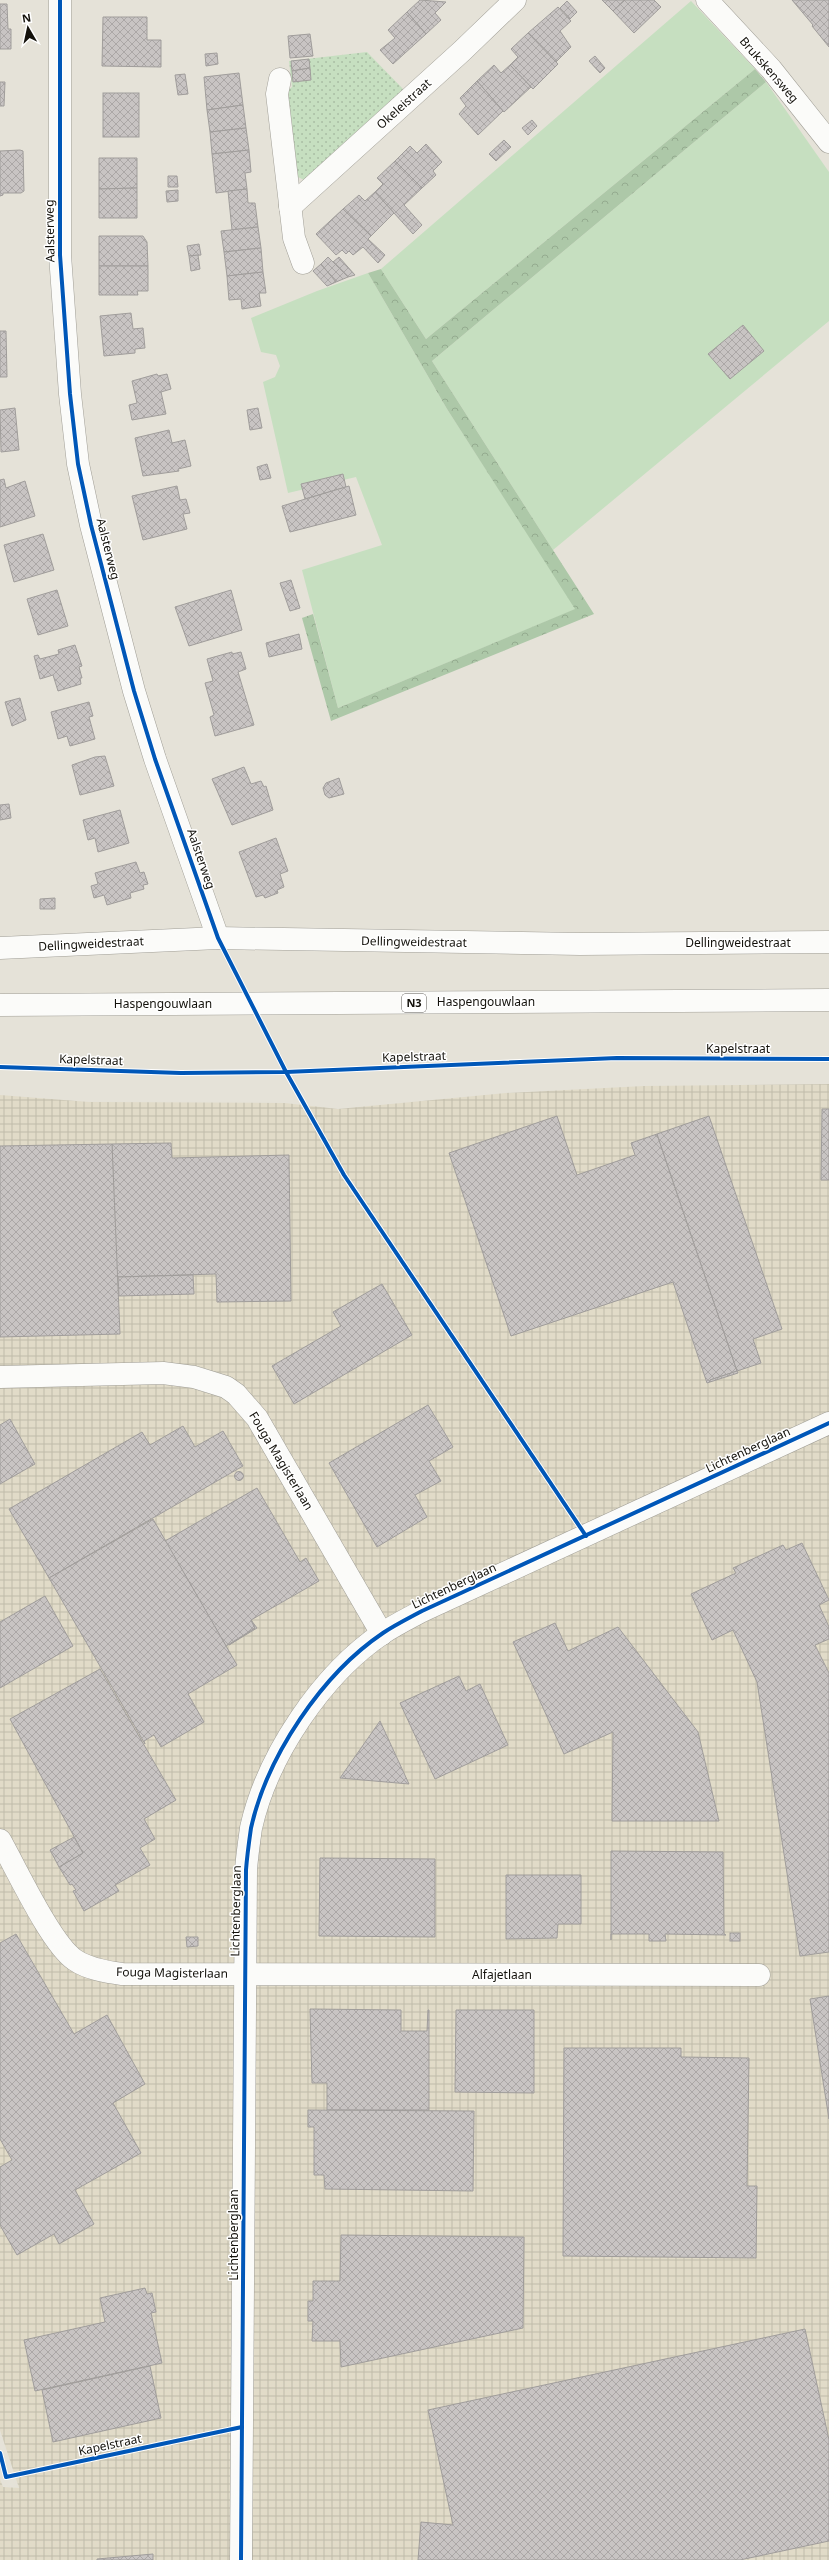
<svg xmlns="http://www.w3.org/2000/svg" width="829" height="2560" font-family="'Noto Sans',sans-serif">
<defs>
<pattern id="industrial-grid" width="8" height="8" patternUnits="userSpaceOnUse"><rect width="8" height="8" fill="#e1dbc8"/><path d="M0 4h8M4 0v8" fill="none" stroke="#c0bbaa"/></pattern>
<pattern id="forest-crowns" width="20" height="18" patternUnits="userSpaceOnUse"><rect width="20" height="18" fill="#adc8a8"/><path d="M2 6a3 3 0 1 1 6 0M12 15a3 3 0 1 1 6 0" fill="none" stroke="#94ab8f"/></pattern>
<pattern id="park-dots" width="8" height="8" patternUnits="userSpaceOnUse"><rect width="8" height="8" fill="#c6dfc0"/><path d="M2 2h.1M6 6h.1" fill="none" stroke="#a9bea4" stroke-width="1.8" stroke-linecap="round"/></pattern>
<pattern id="building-cross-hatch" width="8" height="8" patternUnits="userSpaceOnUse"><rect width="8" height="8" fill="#c8c4c3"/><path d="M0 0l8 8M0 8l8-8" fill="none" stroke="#aba7a6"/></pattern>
</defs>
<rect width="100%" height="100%" fill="#e5e2d8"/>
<polygon fill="url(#industrial-grid)" points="829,1084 829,2560 0,2560 0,2479 3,2487 19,2488 0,2430 0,1095 89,1102 285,1103 338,1109 506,1093 644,1086"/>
<g fill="#c6dfc0">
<polygon points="691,1 755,69 426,339 381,269"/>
<polygon points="766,82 829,172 829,321 553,550 432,361"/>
<polygon points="368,273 447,409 576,609 338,708 302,570 382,545 356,477 288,493 263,382 275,377 280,366 276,355 261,352 251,318 317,291"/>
</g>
<polygon fill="url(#forest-crowns)" points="755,69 766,82 432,361 594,614 331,721 302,618 313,614 338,708 575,609 447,409 368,273 381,269 426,339"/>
<polygon fill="url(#park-dots)" points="367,52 404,90 304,180 294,175 284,93 292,87 289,61"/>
<g fill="url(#building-cross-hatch)" stroke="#a09d9b">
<polygon points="420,0 446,2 435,13 441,20 426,34 407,12"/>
<polygon points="602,0 625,0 613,11"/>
<polygon points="625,0 654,0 661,7 634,33 613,11"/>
<polygon points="792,0 829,0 829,47 812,26 813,25"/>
<polygon points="567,1 577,12 570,19 560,8"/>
<polygon points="0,4 7,4 8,29 11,29 11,49 0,49"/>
<polygon points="558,7 571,21 560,31 571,47 556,62 528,33"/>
<polygon points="407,12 426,34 393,64 380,50 395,38 388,30"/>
<polygon points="103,17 147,17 147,40 161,40 161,67 102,66"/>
<polygon points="528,33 558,64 533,89 510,65 518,57 511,49"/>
<polygon points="310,34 313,56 290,58 288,36"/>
<polygon points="217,53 218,64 206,66 205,54"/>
<polygon points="595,56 605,68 600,73 589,61"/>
<polygon points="309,59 310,68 292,71 291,61"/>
<polygon points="494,65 501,73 510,65 531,87 504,112 477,81"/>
<polygon points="310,68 311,80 293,82 292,71"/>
<polygon points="239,73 243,105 207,110 204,77"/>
<polygon points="185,74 188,94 178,95 175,75"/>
<polygon points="477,81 503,111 478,135 459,114 466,106 460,98"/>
<polygon points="0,82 5,82 4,106 0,106"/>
<rect x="103" y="93" width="36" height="44"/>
<polygon points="243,105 246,128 210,132 207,110"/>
<polygon points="532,120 537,126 528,135 522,128"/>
<polygon points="246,128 249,150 212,154 210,132"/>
<polygon points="504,140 511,147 496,161 489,154"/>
<polygon points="426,144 442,162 433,171 436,175 422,188 395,161 410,146 417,153"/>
<polygon points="20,150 23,151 24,191 21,193 3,193 3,195 0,196 0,151"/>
<polygon points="249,150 251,172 245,173 247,189 216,193 212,154"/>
<polygon points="99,158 137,158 137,188 99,189"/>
<polygon points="395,161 422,188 404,205 422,225 413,234 375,192 383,184 377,178"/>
<polygon points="168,176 177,176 178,187 168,187"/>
<polygon points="137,188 137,218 99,218 99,189"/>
<polygon points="247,189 248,203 255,203 258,227 232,230 228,191"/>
<polygon points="178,190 178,201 167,202 166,191"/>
<polygon points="375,192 394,213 371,236 343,209 359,195 365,201"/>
<polygon points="343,209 371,236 368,239 385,255 378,263 363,247 353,255 349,251 346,254 342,250 336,255 316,234"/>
<polygon points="258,227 261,248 224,252 221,231"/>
<polygon points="99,236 143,236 147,242 148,266 99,266"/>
<polygon points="199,244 201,255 189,256 187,246"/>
<polygon points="261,248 263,272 227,276 224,252"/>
<polygon points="198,255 200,269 191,271 189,256"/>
<polygon points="328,257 348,277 336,282 321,264"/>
<polygon points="339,257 355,275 348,277 333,262"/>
<polygon points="321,264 336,282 327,286 313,271"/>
<polygon points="99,266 148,266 148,291 137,291 138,295 99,295"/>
<polygon points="263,272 266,293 259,293 261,306 242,309 241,299 229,300 227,276"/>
<polygon points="131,313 133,329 143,328 145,348 135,349 135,353 104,356 100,316"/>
<polygon points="743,325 764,351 730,379 708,354"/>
<polygon points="0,331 6,331 7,377 0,377"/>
<polygon points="157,374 158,376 167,374 171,389 161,392 166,414 132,420 129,405 137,403 132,381"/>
<polygon points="15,408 19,450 1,452 0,410"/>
<polygon points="258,408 262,428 250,430 247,410"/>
<polygon points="169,430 172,443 185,440 191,466 178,469 179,471 143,476 135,438"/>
<polygon points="267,464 271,478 260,480 257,467"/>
<polygon points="343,474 346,487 305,499 301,484"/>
<polygon points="4,479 6,488 25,481 35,516 0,527 0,480"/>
<polygon points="177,486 180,500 186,499 190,513 183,514 187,529 143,540 132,496"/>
<polygon points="349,486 356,515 290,532 282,506"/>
<polygon points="43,534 54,570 14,582 4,545"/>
<polygon points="291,580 300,608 290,611 280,583"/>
<polygon points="57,590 68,626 38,635 27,599"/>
<polygon points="231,590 242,630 189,646 175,607"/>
<polygon points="299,634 302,649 269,657 266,643"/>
<polygon points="75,645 82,666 79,667 82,678 80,678 81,684 58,691 53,675 40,679 34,656 38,655 40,659 59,654 58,650"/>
<polygon points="232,652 232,654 241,652 246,669 238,672 254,725 215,736 210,717 214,715 205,683 213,681 207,659"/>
<polygon points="20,698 26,720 12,726 5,702"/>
<polygon points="89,702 93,716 89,717 95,739 70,746 67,736 58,739 51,712"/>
<polygon points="105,756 114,786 80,795 72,765 95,757"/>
<polygon points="244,767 251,784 261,781 264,787 266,786 273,810 232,825 212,779"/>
<polygon points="339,778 344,794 329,798 325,795 323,788 326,783"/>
<polygon points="9,804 11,818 0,820 0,805"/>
<polygon points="120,810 129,843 98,852 95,838 88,840 83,820"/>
<polygon points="276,838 288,871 280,874 284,887 277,890 278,893 265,898 263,895 256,897 239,852"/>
<polygon points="136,862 140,873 144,872 148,884 143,885 144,889 130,893 131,898 107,905 104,895 94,898 91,886 98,884 95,873"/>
<polygon points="55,898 55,909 40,909 40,899"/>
<polygon points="822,1109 829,1109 829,1180 821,1180"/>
<polygon points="557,1116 577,1175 635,1155 631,1143 657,1134 737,1371 710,1380 710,1382 707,1383 673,1282 511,1336 449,1153"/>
<polygon points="709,1116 782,1329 753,1339 761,1363 737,1371 657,1134"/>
<polygon points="171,1143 172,1158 289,1155 291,1301 217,1302 216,1274 116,1277 112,1144"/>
<polygon points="112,1144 120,1334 0,1337 0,1146"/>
<polygon points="193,1275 194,1294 119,1296 118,1277"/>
<polygon points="382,1284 412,1335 294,1404 272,1366 341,1326 333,1312"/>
<polygon points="737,1371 738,1373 710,1382 710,1380"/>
<polygon points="428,1405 453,1447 429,1461 441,1481 415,1495 427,1517 377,1547 329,1463"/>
<polygon points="10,1419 35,1464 0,1484 0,1425"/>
<polygon points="183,1426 195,1447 223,1431 243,1466 49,1578 9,1509 142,1432 150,1445"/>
<circle cx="239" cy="1476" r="4.5"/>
<polygon points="257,1488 300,1562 306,1558 319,1581 251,1620 255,1628 226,1646 165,1541"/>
<polygon points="153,1519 237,1665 188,1694 204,1722 161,1747 154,1735 144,1741 145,1744 49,1578"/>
<polygon points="802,1543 829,1600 819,1605 829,1627 829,1639 815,1645 829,1673 829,1952 800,1956 757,1682 733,1630 712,1640 691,1594 736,1573 733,1568 783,1545 786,1550"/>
<polygon points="45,1596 73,1646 0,1688 0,1622"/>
<polygon points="251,1620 257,1628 229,1645 255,1628"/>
<polygon points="555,1623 568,1651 618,1627 698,1732 719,1821 612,1821 613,1732 564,1754 513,1642"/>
<polygon points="100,1669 176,1800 144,1819 155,1839 140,1848 150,1865 115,1885 119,1891 84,1911 73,1891 76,1890 72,1884 70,1885 59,1867 83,1853 10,1719"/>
<polygon points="459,1676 466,1691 480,1684 508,1745 435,1779 400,1703"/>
<polygon points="380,1721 409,1784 340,1778"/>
<polygon points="74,1837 83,1853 59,1867 50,1850"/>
<polygon points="611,1851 723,1852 724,1934 726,1935 665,1934 666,1941 649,1941 649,1934 611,1934 611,1940"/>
<polygon points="320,1858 435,1859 435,1937 319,1936"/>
<polygon points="506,1875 581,1875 581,1924 558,1924 557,1938 506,1939"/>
<rect x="730" y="1933" width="10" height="8"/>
<polygon points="16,1934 74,2034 107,2015 145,2084 113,2103 141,2153 75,2190 94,2224 59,2244 54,2234 17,2255 0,2225 0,2167 12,2160 0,2139 0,1943"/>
<polygon points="186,1937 198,1937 198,1946 187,1947"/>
<polygon points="829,1996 829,2119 810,1999"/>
<polygon points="310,2009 401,2010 401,2031 427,2031 428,2010 429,2010 429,2110 327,2110 327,2083 312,2083"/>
<polygon points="456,2010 534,2010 534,2093 455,2092"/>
<polygon points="564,2048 681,2048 681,2057 749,2058 747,2186 757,2186 756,2258 563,2256"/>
<polygon points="308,2110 474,2111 473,2191 325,2189 324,2175 314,2175 314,2127 308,2127"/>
<polygon points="341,2235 524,2237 523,2328 341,2367 340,2341 312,2341 313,2321 308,2321 308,2301 313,2301 313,2281 340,2281"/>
<polygon points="145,2288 147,2294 152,2293 156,2312 151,2313 162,2363 35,2391 24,2340 105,2322 100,2298"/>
<polygon points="805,2329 829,2440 829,2541 740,2560 418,2560 421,2522 453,2525 428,2410"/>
<polygon points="150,2366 161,2418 53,2442 42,2390"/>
<polygon points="153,2554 153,2560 97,2560 97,2559"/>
</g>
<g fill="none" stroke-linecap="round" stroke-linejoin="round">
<defs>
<g id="minor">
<polyline points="60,0 60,255 70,394 78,464 91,525 134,691 155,759 218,938"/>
<polyline points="707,0 771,69 829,142"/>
<polyline points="280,79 277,94 294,238 303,263"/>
<polyline points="290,207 462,51 515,0"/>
<polyline points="0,948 218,938 580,944 829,942"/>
<polyline points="0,1377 163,1373 194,1377 226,1387 236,1394 257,1418 382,1634"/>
<path d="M0,1840C16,1868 51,1944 75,1960C88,1969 107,1972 122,1974L759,1975"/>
<path d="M241,2560L246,1870C247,1856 249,1842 251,1828C267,1756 322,1674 383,1633C395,1625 409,1618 422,1611L829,1423"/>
</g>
<polyline id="primary" points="0,1005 829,1000"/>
</defs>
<use href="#minor" stroke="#a09e96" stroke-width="23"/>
<use href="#primary" stroke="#a09e96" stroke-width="23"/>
<use href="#minor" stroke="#fbfbf9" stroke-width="22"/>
<use href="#primary" stroke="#fbfbf9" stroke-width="22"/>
<defs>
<g id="cycleway">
<polyline points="60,0 60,255 70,394 78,464 91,525 134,691 155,759 218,938 286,1072 344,1175 586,1536"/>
<polyline points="0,1067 181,1073 286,1072 617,1058 829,1059"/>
<polyline points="0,2453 6,2477 242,2427"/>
<path d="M241,2560L246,1870C247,1856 249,1842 251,1828C267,1756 322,1674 383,1633C395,1625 409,1618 422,1611L829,1423"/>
</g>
</defs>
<use href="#cycleway" stroke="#fff" stroke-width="6"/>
<use href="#cycleway" stroke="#0057b8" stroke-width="4"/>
</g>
<g text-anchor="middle" stroke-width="3" stroke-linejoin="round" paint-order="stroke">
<rect fill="#fff" stroke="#5a5854" stroke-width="1" x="402" y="994" width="24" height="18" rx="3"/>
<g font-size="11" font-weight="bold" fill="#13110b">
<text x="414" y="1007">N3</text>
</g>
<g font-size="12" fill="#13110b" stroke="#fff">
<text transform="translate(769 70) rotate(49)" y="4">Brukskensweg</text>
<text transform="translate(404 104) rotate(-42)" y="4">Okeleistraat</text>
<text transform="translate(50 231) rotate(-91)" y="4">Aalsterweg</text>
<text transform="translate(108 549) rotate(76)" y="4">Aalsterweg</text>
<text transform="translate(201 859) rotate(71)" y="4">Aalsterweg</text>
<text transform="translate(414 942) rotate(1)" y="4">Dellingweidestraat</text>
<text x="738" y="947">Dellingweidestraat</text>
<text transform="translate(91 944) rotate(-3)" y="4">Dellingweidestraat</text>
<text x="486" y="1006">Haspengouwlaan</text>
<text x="163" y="1008">Haspengouwlaan</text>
<text x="738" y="1053">Kapelstraat</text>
<text transform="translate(414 1057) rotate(-2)" y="4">Kapelstraat</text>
<text transform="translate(91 1060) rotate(2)" y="4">Kapelstraat</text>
<text transform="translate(748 1450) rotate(-25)" y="4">Lichtenberglaan</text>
<text transform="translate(281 1461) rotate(59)" y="4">Fouga Magisterlaan</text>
<text transform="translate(454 1586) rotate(-25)" y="4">Lichtenberglaan</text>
<text transform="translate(236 1911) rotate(-89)" y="4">Lichtenberglaan</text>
<text transform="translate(172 1973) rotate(1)" y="4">Fouga Magisterlaan</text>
<text x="502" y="1979">Alfajetlaan</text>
<text transform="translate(234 2235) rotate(-90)" y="4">Lichtenberglaan</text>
<text transform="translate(110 2445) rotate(-12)" y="4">Kapelstraat</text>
</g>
</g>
<g transform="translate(28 28) rotate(351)" stroke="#ffffff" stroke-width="3" paint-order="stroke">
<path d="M0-3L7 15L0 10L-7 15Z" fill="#13110b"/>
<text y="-6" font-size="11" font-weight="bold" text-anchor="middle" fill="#13110b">N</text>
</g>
</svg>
